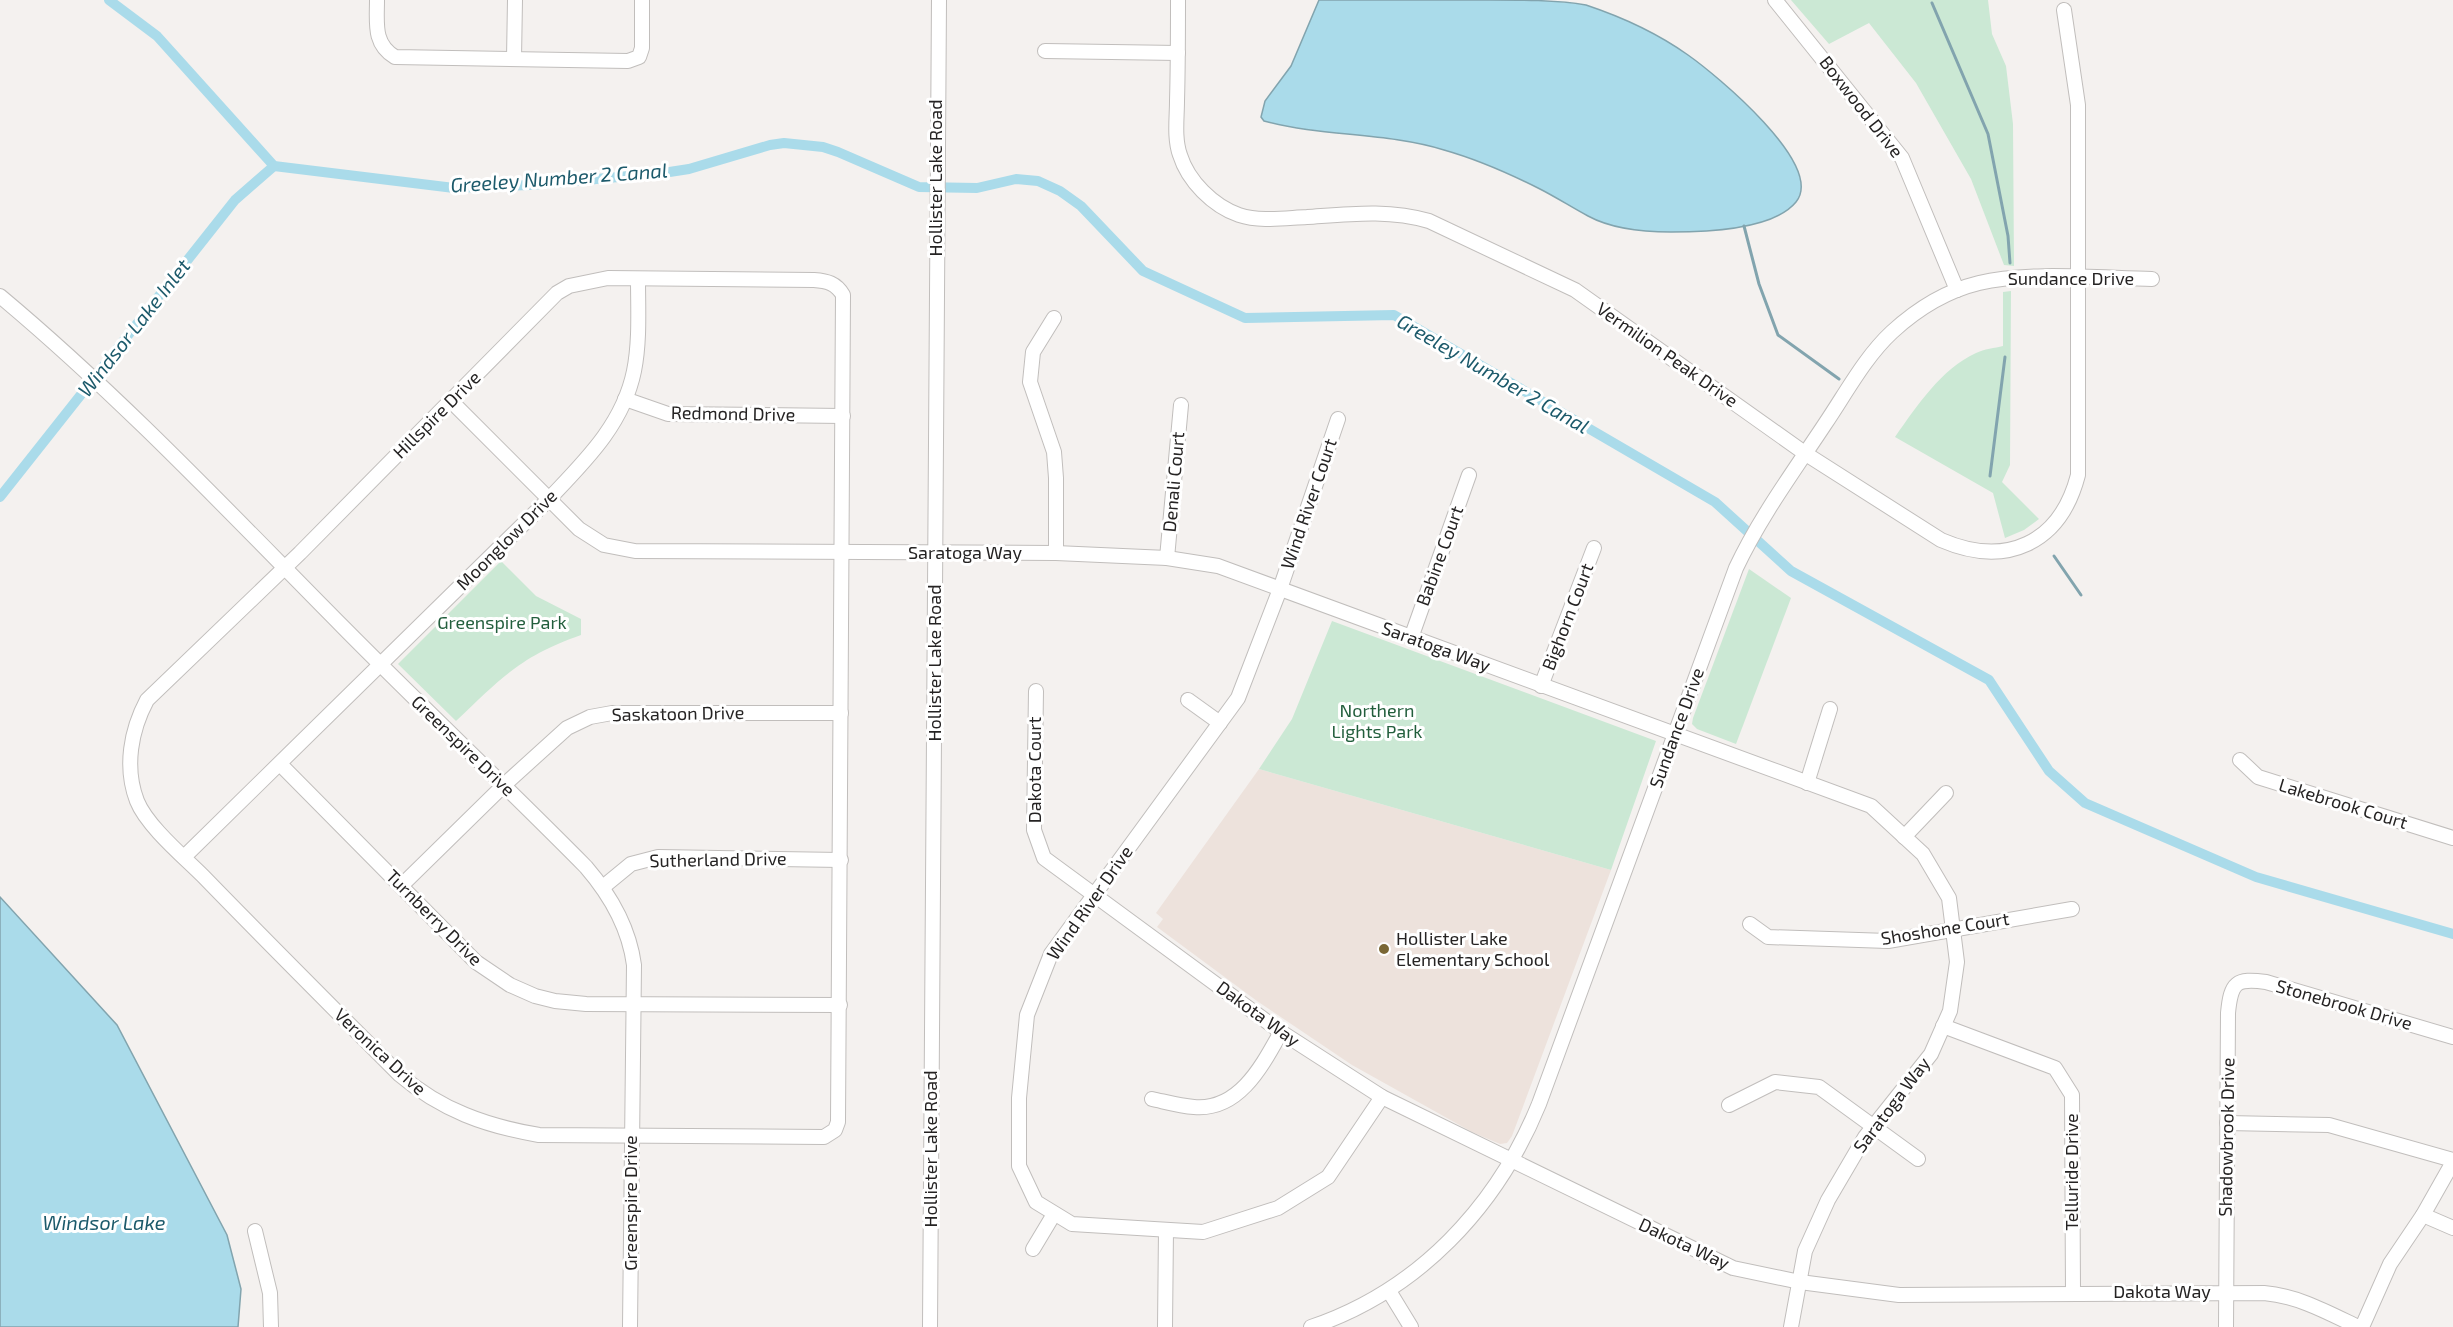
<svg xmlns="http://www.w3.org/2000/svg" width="2453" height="1327" font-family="'Exo 2',sans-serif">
<rect width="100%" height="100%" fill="#f4f1ef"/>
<polygon fill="#ede2dc" points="1259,769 1611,870 1512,1136 1507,1143 1500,1144 1472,1132 1352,1065 1257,1001 1157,927 1163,919 1156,913"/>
<g fill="#cbe8d4">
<polygon points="1791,0 1988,0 1992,34 2006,66 2013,124 2014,266 2004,265 1971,179 1916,83 1869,23 1829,44"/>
<path d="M2011,291L2010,465L2002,482L2039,519L2024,530L2005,538L1993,493L1895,437C1917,406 1941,369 1976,353C1984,349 1995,348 2003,346V292Z"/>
<path d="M501,561L536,596L581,619V635C521,656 501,678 456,721L398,664Z"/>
<polygon points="1749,569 1791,598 1736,744 1697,729 1692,724 1693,718"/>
<polygon points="1332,621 1656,741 1611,870 1259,769 1292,719"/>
</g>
<g fill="#aadbea" stroke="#82a4ae" stroke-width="1.5">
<path d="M1319,0C1376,0 1433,0 1490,0C1521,0 1556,0 1586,5C1622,17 1657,33 1688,55C1715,74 1826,165 1796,202C1773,230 1704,232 1671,232C1645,232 1612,229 1588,216C1571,207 1556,197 1538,188C1508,173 1476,159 1444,150C1385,132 1323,137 1264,121L1261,117L1265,101L1291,66Z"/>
<polygon points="0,897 117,1025 227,1235 241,1289 238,1327 0,1327"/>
</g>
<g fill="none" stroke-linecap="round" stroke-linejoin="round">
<g stroke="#82a4ae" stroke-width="3">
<polyline points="1932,3 1988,134 2008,236 2010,263"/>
<polyline points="1744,226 1759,284 1778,335 1839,379"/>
<polyline points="1990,476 2005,357"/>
<polyline points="2054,556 2081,595"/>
</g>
<g stroke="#aadbea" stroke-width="10">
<polyline points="109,0 157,36 274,166 454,188 530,185 663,173 689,169 770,145 784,143 823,147 838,152 919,187 977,188 1016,179 1038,181 1060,191 1081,206 1143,271 1245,318 1394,315 1715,502 1791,571 1989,680 2049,771 2085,803 2256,877 2453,934"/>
<polyline points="0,497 235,200 274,166"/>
</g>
<defs>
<g id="minor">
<path d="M377,0C377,23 373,44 395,57L628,61L639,57L642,48V0"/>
<path d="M1178,0C1178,34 1178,67 1177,101C1177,118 1174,138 1180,155C1188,181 1213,206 1239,215C1260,222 1285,218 1307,217C1349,214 1389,209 1429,221L1575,290L1806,454L1941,540C2006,568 2060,544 2078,475V105L2064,10"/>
<polyline points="1775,0 1902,158 1957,290"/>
<polyline points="1045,51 1178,53"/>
<polyline points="514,58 515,0"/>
<path d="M608,278L814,280C827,281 836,283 843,295L838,1122L835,1130L824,1137L539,1135C486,1126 441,1110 400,1075C334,1009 268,943 203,876C184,857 147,826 137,801C124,767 131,730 147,700L300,553L557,293L569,286Z"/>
<path d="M0,296C122,398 231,514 343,627C423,708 506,786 586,867C611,896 629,927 634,965L630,1327"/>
<polyline points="1054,318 1033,352 1030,382 1054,452 1056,478 1056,553"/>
<polyline points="625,399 668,414 843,416"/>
<polyline points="451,401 579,529 604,545 635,551 1056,553 1167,558 1218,566 1871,806 1923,854 1949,898 1957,962 1950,1011 1931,1054 1865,1137 1828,1200 1805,1251 1791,1327"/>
<polyline points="1338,419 1280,589 1238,698 1051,954 1027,1015 1019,1098 1019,1166 1036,1202 1072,1224 1203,1232 1278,1208 1328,1177 1382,1097"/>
<polyline points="1167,558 1181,405"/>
<polyline points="1411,638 1469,475"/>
<polyline points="1541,686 1594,548"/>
<path d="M1036,691L1034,830L1044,858L1281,1032L1382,1097L1733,1268L1800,1282L1899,1295L2264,1293C2298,1296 2327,1312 2358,1327"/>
<polyline points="1188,700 1220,723"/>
<polyline points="2240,760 2258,777 2453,838"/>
<polyline points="280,764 476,962 510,985 535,996 555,1001 586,1004 840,1005"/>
<polyline points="1807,783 1830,709"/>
<polyline points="1904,837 1946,793"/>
<path d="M184,857L548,500C584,462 623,425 634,371C640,341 638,309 638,279"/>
<polyline points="402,885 504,785 567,728 590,717 612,713 841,713"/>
<polyline points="603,887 631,864 658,857 841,860"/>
<polyline points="1750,924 1768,937 1888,941 2072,909"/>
<polyline points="1943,1026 2055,1068 2072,1095 2073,1292"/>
<path d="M1152,1099C1166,1102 1180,1106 1194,1107C1239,1111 1262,1066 1281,1032"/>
<polyline points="1729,1105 1775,1082 1819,1087 1918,1159"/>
<polyline points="2227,1123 2329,1125 2453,1160"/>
<polyline points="2423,1215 2453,1228"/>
<polyline points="255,1231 270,1293 271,1327"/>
<polyline points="1033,1249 1054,1214"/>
<polyline points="1389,1291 1411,1327"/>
<polyline points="930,1327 939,0"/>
<polyline points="1165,1327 1166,1230"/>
<path d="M1311,1327C1418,1291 1497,1207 1539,1104L1736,568C1760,517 1794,471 1825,424C1846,393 1865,357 1892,332C1917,309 1946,291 1979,283C2027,271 2101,278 2152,279"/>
<path d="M2226,1327L2228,1013C2231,982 2236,978 2266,982L2453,1037"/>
<polyline points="2362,1327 2390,1264 2423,1215 2453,1162"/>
</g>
</defs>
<use href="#minor" stroke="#c1bebc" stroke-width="16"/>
<use href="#minor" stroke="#fff" stroke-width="14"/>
</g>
<circle fill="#7a6735" stroke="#fff" stroke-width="2" cx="1384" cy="949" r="6"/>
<g text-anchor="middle" stroke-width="6" stroke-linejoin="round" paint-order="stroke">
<g font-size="18" fill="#252323" stroke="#fff">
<text transform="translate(1861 107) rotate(52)" y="6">Boxwood Drive</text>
<text transform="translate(936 178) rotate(-90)" y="6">Hollister Lake Road</text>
<text x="2071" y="285">Sundance Drive</text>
<text transform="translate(1667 355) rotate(35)" y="6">Vermilion Peak Drive</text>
<text transform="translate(733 414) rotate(1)" y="6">Redmond Drive</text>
<text transform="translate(437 415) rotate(-45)" y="6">Hillspire Drive</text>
<text transform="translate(1174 482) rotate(-85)" y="6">Denali Court</text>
<text transform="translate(1309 504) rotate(-71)" y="6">Wind River Court</text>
<text transform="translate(507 540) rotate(-45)" y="6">Moonglow Drive</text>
<text x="965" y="559">Saratoga Way</text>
<text transform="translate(1440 556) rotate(-70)" y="6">Babine Court</text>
<text transform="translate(1568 617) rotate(-69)" y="6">Bighorn Court</text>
<text transform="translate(1436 647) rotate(20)" y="6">Saratoga Way</text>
<text transform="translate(935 663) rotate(-90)" y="6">Hollister Lake Road</text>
<text transform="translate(678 714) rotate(-1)" y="6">Saskatoon Drive</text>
<text transform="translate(1677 728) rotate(-70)" y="6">Sundance Drive</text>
<text transform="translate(463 746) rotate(44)" y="6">Greenspire Drive</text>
<text transform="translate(1035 770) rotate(-90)" y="6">Dakota Court</text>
<text transform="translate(2343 804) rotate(17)" y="6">Lakebrook Court</text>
<text transform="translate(718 860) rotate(-1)" y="6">Sutherland Drive</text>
<text transform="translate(1090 903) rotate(-55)" y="6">Wind River Drive</text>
<text transform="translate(434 918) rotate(45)" y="6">Turnberry Drive</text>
<text transform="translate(1945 929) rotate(-9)" y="6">Shoshone Court</text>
<text transform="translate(2344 1005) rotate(16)" y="6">Stonebrook Drive</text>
<text transform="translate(1258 1014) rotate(36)" y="6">Dakota Way</text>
<text transform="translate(380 1052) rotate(43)" y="6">Veronica Drive</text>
<text transform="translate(1892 1105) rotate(-53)" y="6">Saratoga Way</text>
<text transform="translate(2227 1137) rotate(-89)" y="6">Shadowbrook Drive</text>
<text transform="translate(931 1149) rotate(-90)" y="6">Hollister Lake Road</text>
<text transform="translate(2072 1172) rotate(-90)" y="6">Telluride Drive</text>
<text transform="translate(631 1203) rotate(-90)" y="6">Greenspire Drive</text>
<text transform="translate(1684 1244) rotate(25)" y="6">Dakota Way</text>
<text x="2162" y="1298">Dakota Way</text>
</g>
<g font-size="18" fill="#225e3c" stroke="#fff">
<text x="502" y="629">Greenspire Park</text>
<text x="1377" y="717">Northern<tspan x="1377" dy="21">Lights Park</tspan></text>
</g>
<g font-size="18" fill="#252323" stroke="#fff" text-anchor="start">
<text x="1396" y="945">Hollister Lake<tspan x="1396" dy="21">Elementary School</tspan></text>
</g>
<g font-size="20" font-style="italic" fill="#1c5a6b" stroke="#fff">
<text transform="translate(559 178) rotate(-4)" y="7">Greeley Number 2 Canal</text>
<text transform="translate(134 328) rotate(-52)" y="7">Windsor Lake Inlet</text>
<text transform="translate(1493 374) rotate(30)" y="7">Greeley Number 2 Canal</text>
<text x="104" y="1230">Windsor Lake</text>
</g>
</g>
</svg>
